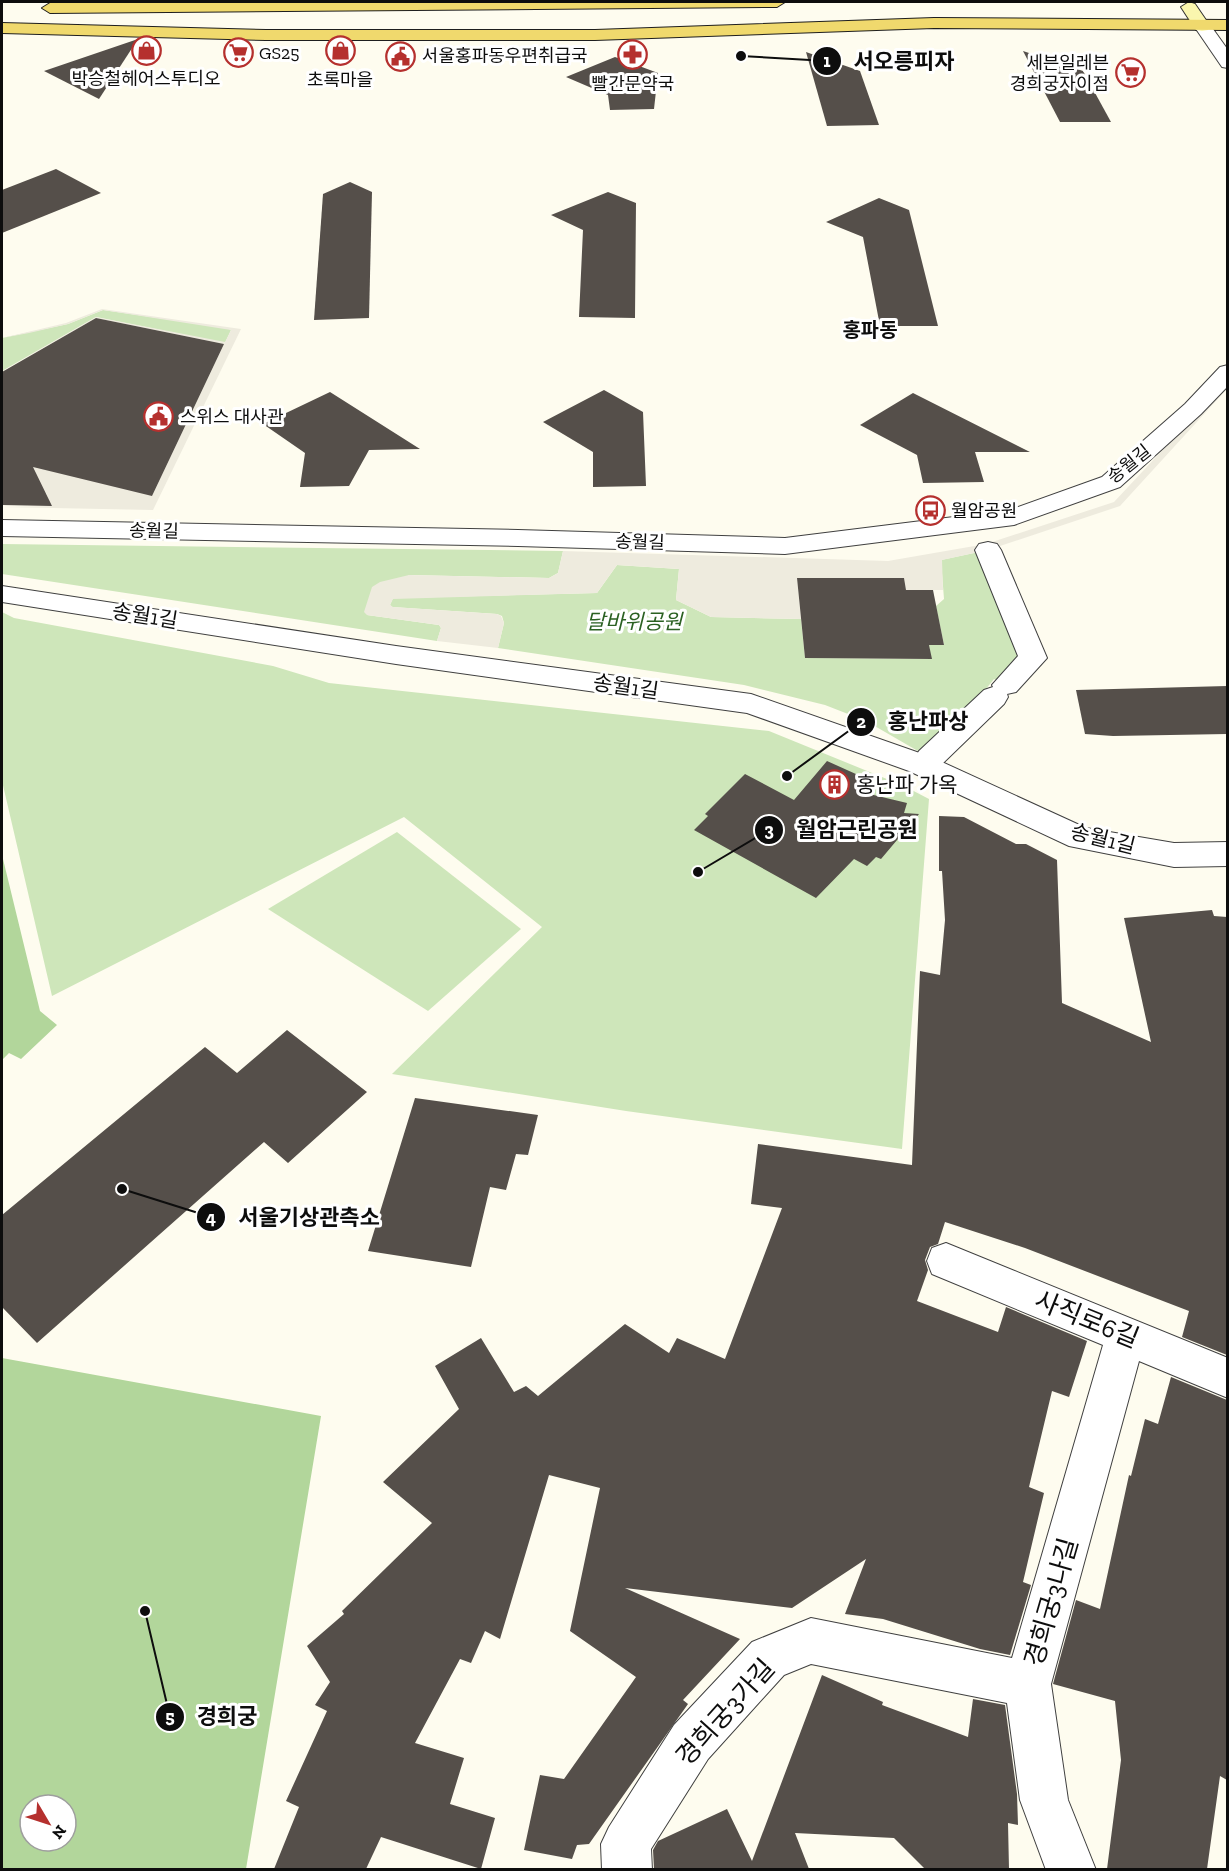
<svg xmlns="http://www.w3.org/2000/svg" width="1229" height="1871" font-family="'Zilla Slab','Noto Sans KR',serif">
<rect width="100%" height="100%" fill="#fefcef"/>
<g fill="#cee6ba">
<polygon points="103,310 227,328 231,330 225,343 96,317 2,371 2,338 68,324"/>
<polygon points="2,544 563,551 558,573 549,578 409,575 367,615 439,625 441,628 437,641 2,574"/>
<polygon points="988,550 1033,658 1006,685 994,679 930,758 866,721 825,705 744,685 498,648 504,623 502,616 497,614 392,607 390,605 393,598 396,598 597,593 617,565 679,569 676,600 711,617 801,619 805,658 931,659 929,645 944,645 936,606 944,599 941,560"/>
<polygon points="2,612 14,618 273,666 329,683 769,731 904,786 929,799 902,1149 626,1111 392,1074 542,927 404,817 52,996 2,781"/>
<polygon points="397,832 521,929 428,1011 268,909"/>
</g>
<g fill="#b2d69b" fill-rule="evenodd">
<polygon points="2,859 3,859 40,1011 57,1025 21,1059 9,1053 2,1060"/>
<path d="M2,1358L321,1416L246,1869H2ZM30,1805H66V1841H30Z"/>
</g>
<g fill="#eeebde">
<polygon points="102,309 241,329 153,510 2,507 51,506 46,493 2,486 2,427 10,418 2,416 2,406 97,361 152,496 224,344 96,318 2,371 96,317 225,342 231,330 103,310 68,324 29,333 2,338 66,323"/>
<polygon points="1227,381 1227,389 1120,506 988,550 942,560 943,590 906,590 904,578 797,578 801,619 711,617 676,600 679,569 617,565 597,593 393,599 390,605 393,607 497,614 501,616 504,623 498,648 437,641 441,628 439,625 367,615 364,612 372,587 380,582 409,575 549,578 558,573 563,551 888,561 986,544 1114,502"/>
</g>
<g fill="#554f4a">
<polygon points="138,39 99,99 44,71"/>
<polygon points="1023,51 1083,71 1111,122 1060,122"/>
<polygon points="806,52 860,71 879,125 827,126"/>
<polygon points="615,57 658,73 654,109 610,110 608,95 566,77"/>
<polygon points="56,169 101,193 2,233 2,190"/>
<polygon points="350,182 372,192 369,318 314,320 323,194"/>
<polygon points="608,192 636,203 635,318 579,317 583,230 551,215"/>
<polygon points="879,198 909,210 938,326 880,326 863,237 826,222"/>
<polygon points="96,318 224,344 152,496 33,467 52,506 2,505 2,372"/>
<polygon points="604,390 643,412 646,486 593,487 593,452 543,422"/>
<polygon points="330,392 420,449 369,450 349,486 300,487 305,453 263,424"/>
<polygon points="913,393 1030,452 975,452 984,482 923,483 917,455 860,425"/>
<polygon points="797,578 904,578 906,590 933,590 944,645 929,645 932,659 805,658"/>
<polygon points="1227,686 1227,734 1113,736 1085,734 1076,690"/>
<polygon points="827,761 867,779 857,791 907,803 904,813 919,814 881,859 876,857 867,866 854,859 816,898 694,830 708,816 705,814 745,774 794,800"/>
<polygon points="939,816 964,817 1016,844 1026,844 1057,860 1062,1003 1151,1042 1124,918 1212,910 1214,916 1227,917 1227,1355 1182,1337 1189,1311 1025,1248 945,1222 938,1244 930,1247 925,1260 928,1270 917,1301 998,1332 1006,1307 1087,1341 1069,1397 1052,1391 1029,1487 1044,1493 1023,1582 1031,1585 1010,1655 980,1649 883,1619 845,1614 866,1559 792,1608 625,1588 740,1639 683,1700 688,1704 589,1844 577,1845 572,1859 524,1850 540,1775 564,1779 636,1677 570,1631 600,1488 549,1475 500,1639 485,1631 471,1663 460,1659 415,1743 464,1758 450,1804 495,1818 481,1869 381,1837 366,1869 274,1869 299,1807 286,1801 327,1711 315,1705 330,1682 307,1646 344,1614 342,1611 432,1523 383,1482 459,1409 435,1366 481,1338 514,1392 526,1386 538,1396 625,1324 669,1353 677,1338 725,1359 782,1208 751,1204 758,1144 912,1165 920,971 940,975 945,920 942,871 939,871"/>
<polygon points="287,1030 367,1092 288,1163 264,1142 37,1343 2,1307 2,1215 205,1047 237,1073"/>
<polygon points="415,1098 538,1115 528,1155 516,1154 506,1190 490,1187 471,1267 368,1251"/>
<polygon points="1171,1377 1227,1400 1227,1780 1220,1776 1207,1869 1107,1869 1121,1760 1115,1701 1053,1684 1076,1600 1100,1609 1129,1475 1131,1476 1145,1419 1158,1424"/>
<polygon points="822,1675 883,1702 882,1705 968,1737 973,1699 1005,1705 1017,1794 1018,1825 1008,1823 1009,1869 925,1869 894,1838 795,1833 809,1869 654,1869 653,1850 658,1841 727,1809 752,1861"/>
</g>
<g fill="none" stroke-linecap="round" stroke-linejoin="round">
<defs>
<polygon id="pedestrian" points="988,542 997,544 1001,550 1047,658 1016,692 1007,694 1008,697 1004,704 941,765 930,768 919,765 915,758 919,751 984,690 993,687 992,685 1018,656 975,550 979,544"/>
<g id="minor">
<polygon points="1202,21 1208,22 1228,50 1228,68 1222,67 1194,26"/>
<polygon points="1228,365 1228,386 1201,414 1120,487 1014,525 785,554 518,546 2,536 2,520 518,530 785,538 1010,510 1102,477 1185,404 1220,367"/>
<polygon points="2,586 396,646 751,694 931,757 1086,828 1174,843 1228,842 1228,866 1174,867 1069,846 909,771 747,713 396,664 2,602"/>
<polygon points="946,1243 1228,1358 1228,1398 1139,1361 1051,1684 1068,1800 1096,1870 1046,1870 1020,1800 1007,1703 811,1664 784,1675 708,1759 651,1849 652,1870 602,1870 601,1844 609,1827 674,1725 752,1642 811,1618 1012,1658 1103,1345 932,1274 927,1261 932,1248"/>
</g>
<polygon id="secondary" points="1189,2 1195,4 1210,26 1208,30 1202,31 1196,30 1181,7"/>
<g id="primary">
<polygon points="245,2 785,2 777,7 50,13 42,8 50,3"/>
<polygon points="934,18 1228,20 1228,30 934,28 595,40 266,40 2,33 2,23 266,30 595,30"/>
</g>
</defs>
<use href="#pedestrian" stroke="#404040" stroke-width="2"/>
<use href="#minor" stroke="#404040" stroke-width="2"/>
<use href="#secondary" stroke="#2f2f2f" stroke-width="2"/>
<use href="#primary" stroke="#1e1e1e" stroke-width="2"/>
<use href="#pedestrian" fill="#fff" fill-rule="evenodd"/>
<use href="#minor" fill="#fff" fill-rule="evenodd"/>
<use href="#secondary" fill="#faf6ae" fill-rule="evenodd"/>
<use href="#primary" fill="#f0d96d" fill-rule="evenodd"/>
</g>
<defs>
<symbol id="shop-ring" viewBox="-11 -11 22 22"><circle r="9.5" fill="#fff" stroke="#b5302e" stroke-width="1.5"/><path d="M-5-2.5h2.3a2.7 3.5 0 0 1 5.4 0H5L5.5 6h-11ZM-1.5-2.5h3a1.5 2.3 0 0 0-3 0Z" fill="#b5302e"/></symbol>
<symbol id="supermarket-ring" viewBox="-11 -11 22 22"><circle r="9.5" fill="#fff" stroke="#b5302e" stroke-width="1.5"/><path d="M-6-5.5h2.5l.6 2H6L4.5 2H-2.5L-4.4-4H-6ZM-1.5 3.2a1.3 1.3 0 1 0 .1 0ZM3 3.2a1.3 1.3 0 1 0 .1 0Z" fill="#b5302e"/></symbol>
<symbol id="pharmacy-ring" viewBox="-11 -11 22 22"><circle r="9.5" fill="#fff" stroke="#b5302e" stroke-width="1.5"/><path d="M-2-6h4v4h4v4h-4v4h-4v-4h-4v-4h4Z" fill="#b5302e"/></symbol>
<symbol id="civic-ring" viewBox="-11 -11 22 22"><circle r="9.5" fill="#fff" stroke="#b5302e" stroke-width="1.5"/><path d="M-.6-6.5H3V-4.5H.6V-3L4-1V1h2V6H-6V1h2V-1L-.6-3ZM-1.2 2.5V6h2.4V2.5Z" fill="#b5302e"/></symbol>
<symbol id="bus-ring" viewBox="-11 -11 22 22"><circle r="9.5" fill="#fff" stroke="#b5302e" stroke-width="1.5"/><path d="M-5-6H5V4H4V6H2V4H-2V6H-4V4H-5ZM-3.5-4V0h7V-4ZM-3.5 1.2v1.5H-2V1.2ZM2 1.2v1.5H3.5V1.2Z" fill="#b5302e"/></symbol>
<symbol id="building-ring" viewBox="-11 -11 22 22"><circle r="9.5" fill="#fff" stroke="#b5302e" stroke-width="1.5"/><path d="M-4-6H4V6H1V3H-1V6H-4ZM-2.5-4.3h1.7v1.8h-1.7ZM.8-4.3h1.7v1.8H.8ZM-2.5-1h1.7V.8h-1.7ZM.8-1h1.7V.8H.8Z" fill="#b5302e"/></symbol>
</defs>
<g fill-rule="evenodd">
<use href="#shop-ring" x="130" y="34" width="33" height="33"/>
<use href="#shop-ring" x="324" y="34" width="33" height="33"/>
<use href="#supermarket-ring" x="222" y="36" width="33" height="33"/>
<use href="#pharmacy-ring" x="616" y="38" width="33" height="33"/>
<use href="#civic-ring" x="384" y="40" width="33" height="33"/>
<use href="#supermarket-ring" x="1114" y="56" width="33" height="33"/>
<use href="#civic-ring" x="142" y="400" width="33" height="33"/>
<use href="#bus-ring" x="914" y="494" width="33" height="33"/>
<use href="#building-ring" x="818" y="768" width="33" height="33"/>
</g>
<g text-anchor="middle" stroke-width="6" stroke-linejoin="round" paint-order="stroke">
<g font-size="18" fill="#0d0d0d" stroke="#fff" text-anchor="start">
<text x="259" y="59">GS25</text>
<text x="422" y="62">서울홍파동우편취급국</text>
<text x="1109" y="69" text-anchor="end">세븐일레븐<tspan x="1109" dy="21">경희궁자이점</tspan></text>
<text x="146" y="85" text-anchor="middle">박승철헤어스투디오</text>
<text x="340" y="86" text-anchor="middle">초록마을</text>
<text x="633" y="90" text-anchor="middle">빨간문약국</text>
<text x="180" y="423">스위스 대사관</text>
<text x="951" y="517">월암공원</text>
</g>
<g font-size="18" fill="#0d0d0d" stroke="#fff">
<text transform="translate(1129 464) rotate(-39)" y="6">송월길</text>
<text transform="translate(154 531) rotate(1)" y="6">송월길</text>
<text transform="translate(640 542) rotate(2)" y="6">송월길</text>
</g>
<g font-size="20" font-weight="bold" fill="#0d0d0d" stroke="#fff">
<text x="870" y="337">홍파동</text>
</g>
<g font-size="21" fill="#0d0d0d" stroke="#fff">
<text transform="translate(145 616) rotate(9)" y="7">송월1길</text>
<text transform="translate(626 687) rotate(8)" y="7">송월1길</text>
<text transform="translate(1103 839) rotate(14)" y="7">송월1길</text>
</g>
<g font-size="21" font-style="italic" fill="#2b6122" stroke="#fff">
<text x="634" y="629">달바위공원</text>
</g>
<g font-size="21" fill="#0d0d0d" stroke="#fff" text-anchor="start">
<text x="856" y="792">홍난파 가옥</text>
</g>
<g font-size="26" fill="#0d0d0d" stroke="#fff">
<text transform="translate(1087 1319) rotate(22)" y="9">사직로6길</text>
<text transform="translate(1051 1602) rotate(-74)" y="9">경희궁3나길</text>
<text transform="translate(725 1712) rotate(-48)" y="9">경희궁3가길</text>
</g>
</g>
<path fill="none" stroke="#0d0d0d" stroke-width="2" d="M741 56L827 61M787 776L861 722M698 872L769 830M122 1189L211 1217M145 1611L170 1717"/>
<g fill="#0d0d0d" stroke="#fff" stroke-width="2">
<circle cx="741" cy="56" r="6"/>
<circle cx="787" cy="776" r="6"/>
<circle cx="698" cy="872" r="6"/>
<circle cx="122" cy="1189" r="6"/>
<circle cx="145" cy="1611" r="6"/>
<circle cx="827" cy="61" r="15"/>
<circle cx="861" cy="722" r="15"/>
<circle cx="769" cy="830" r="15"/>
<circle cx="211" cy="1217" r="15"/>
<circle cx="170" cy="1717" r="15"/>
</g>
<g font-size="18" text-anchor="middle" font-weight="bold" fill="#fff">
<text x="827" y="67">1</text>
<text x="861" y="728">2</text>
<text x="769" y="836">3</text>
<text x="211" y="1224">4</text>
<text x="170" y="1723">5</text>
</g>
<g font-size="22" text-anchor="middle" font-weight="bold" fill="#0d0d0d" stroke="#fff" stroke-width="6" stroke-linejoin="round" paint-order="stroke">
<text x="904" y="69">서오릉피자</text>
<text x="928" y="729">홍난파상</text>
<text x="857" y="837">월암근린공원</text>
<text x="309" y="1225">서울기상관측소</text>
<text x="227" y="1724">경희궁</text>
</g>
<rect width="1229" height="1871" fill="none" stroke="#0d0d0d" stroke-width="6"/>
<g transform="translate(48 1823) rotate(129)"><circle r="28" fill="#ffffff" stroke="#9e9e9e" stroke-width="1.5"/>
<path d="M0-4.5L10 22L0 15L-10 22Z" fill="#b5302e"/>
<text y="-9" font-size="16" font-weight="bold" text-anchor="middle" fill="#0d0d0d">N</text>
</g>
</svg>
